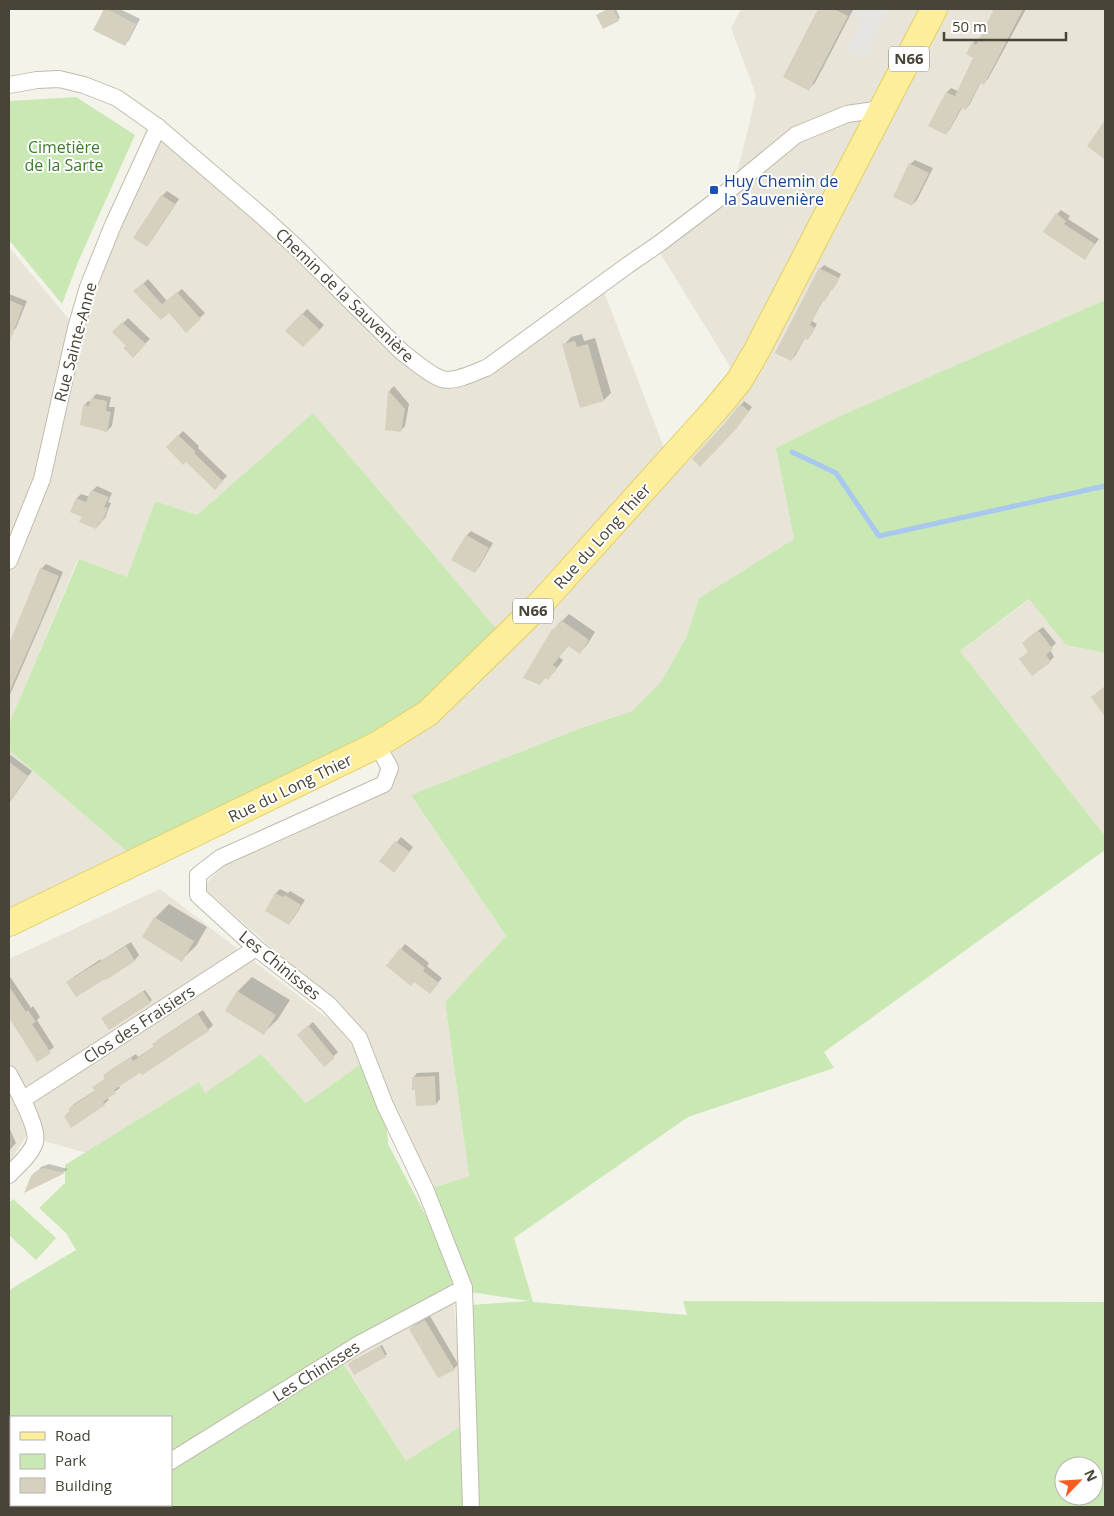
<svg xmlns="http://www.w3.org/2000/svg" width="1114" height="1516" font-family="'Open Sans',sans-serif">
<rect width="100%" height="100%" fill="#f4f3ea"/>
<g fill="#e8e5d8">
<polygon points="741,9 1105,9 1105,300 840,416 776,448 794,539 699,598 686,638 661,683 632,711 578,729 411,795 506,936 445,1002 469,1176 426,1190 364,1030 203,887 227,862 380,794 396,781 377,745 313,413 197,515 155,501 127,577 78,559 9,724 9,247 76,328 82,329 158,127 443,379 488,367 601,284 669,461 739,381 660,253 737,193 734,186 756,95 731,28"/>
<polygon points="1030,599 1066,645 1105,653 1105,836 960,651"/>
<polygon points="9,750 138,861 9,923"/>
<polygon points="160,889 344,1031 362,1063 306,1103 261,1054 205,1094 199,1082 87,1153 26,1136 9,1164 9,959"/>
<polygon points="454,1304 464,1424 406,1462 339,1356 359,1344"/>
</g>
<g fill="#c9e8b4" fill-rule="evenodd">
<polygon points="76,97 135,135 78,262 62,304 9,240 9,101"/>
<path d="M1105,300V653L1066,645L1029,599L960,651L1105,836V850L824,1052L834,1068L688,1117L514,1238L533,1302L687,1315L683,1301L1105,1302V1507H476L470,1305L530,1301L470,1292L426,1190L469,1176L445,1002L506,936L411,795L578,729L632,711L661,682L686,638L699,598L794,539L776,448L840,416ZM1064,1466H1094V1496H1064Z"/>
<polygon points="313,413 505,639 428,713 138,861 9,750 9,724 79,559 127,577 155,501 197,515"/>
<path d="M261,1054L306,1103L362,1063L386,1121L388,1144L464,1288L454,1304L359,1344L339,1357L406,1461L464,1424L465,1507H9V1290L76,1250L66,1233L39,1208L65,1183V1165L199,1082L205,1093ZM11,1417H171V1505H11Z"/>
<polygon points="13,1199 56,1238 36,1260 9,1235 9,1203"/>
</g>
<polygon fill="#e6e5e1" points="844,9 888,9 865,59 846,51 862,17"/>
<g fill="#0003">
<polygon points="106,9 120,9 140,19 129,40 125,45 95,29"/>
<polygon points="608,9 616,9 620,18 618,20 597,15"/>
<polygon points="819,9 851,9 853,10 815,83 809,89 784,76"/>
<polygon points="991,9 1026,9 988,79 983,83 981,82 970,104 966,109 962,108 950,129 946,134 947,92 951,88 958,91 974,57 973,43 977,39 980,40 994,11"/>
<polygon points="915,160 933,168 917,200 912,205 910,164"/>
<polygon points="167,191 179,199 151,241 162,196"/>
<polygon points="1061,210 1070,216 1068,219 1099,239 1085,258 1057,214"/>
<polygon points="824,265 841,274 835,286 831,289 827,297 823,300 812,321 817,324 811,335 808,339 805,338 795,356 791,360 777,352 820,269"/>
<polygon points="148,279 167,301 182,289 205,313 186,331 170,311 161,319 140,287"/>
<polygon points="9,294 27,301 16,328 12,333 9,332"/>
<polygon points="307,309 324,325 315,335 287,331"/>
<polygon points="128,318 150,339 133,356 127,345 114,332"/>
<polygon points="582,334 584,341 595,338 611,393 604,400 564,345 571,337"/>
<polygon points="394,386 409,404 405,426 400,431 386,429 390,390"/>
<polygon points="96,394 111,397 109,407 115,407 112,426 107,431 84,406 88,401 91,402 92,399"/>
<polygon points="744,401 752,407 740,423 726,423"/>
<polygon points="183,431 199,446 198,448 227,476 215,488 186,460 167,447"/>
<polygon points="97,486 112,493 108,502 111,503 105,518 96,528 83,516 71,511 77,498 81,494 90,497 92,491"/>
<polygon points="471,531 493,543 479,567 475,572 467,535"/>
<polygon points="46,564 63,572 46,612 9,697 9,646 41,569"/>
<polygon points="569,614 595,632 587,645 580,652 569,645 559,657 563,660 555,671 548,678 546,677 540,684 553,630"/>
<polygon points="1043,627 1056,643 1050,649 1054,657 1050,661 1029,652 1028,638"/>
<polygon points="9,754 32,771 9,803"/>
<polygon points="401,837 413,847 398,867 381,861"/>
<polygon points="280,889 288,893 290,891 305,900 293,919 288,924 267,910 276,893"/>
<polygon points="169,904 207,927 196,946 181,960 155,918"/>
<polygon points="131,942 139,955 135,960 106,979 68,982 72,978 101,959 101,961"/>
<polygon points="405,944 429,963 427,966 442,978 434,988 401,949"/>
<polygon points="9,975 31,1008 33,1006 40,1017 37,1020 54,1047 37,1060 9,1017"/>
<polygon points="252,977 290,1000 278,1019 264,1033 226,1010 238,991"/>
<polygon points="145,990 152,1000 150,1002 105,1016"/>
<polygon points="203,1010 213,1025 208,1030 142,1074 140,1071 118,1085 120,1088 107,1097 109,1100 104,1104 65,1116 70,1111 69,1109 74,1104 96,1090 94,1087 106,1078 109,1071 136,1054 138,1057 155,1046 154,1044 158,1040"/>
<polygon points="313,1022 338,1052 324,1065 303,1031"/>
<polygon points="439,1072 440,1099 436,1104 416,1088 413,1078 417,1073"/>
<polygon points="9,1127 16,1143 9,1151"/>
<polygon points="49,1164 68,1169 64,1172 26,1190 32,1177 41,1167"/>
<polygon points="430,1316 458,1364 454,1369 410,1329 415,1325"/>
<polygon points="382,1345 387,1354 385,1356 351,1362"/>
</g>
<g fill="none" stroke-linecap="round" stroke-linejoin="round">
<polyline stroke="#a8c8ef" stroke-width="5" points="792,452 836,473 879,536 1105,486"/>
</g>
<g fill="#d6d0bf">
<polygon points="104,9 107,9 136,24 125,46 93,30"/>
<polygon points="608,9 613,9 619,21 603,29 596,15"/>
<polygon points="818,9 834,9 848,16 809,91 783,77"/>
<polygon points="994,9 1023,9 984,85 980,83 966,110 961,108 946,135 928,126 946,92 955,96 973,58 966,54 972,42 976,45"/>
<polygon points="1105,120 1105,160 1087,146"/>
<polygon points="909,163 929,173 912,206 893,197"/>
<polygon points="161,195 175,204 147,247 133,238"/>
<polygon points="1056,213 1066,221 1064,224 1095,244 1085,260 1043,232"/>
<polygon points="819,268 839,278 832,291 830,290 824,302 822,301 810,325 815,328 808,340 804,339 791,361 775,353"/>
<polygon points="143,283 167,310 162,304 177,292 201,319 186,333 169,313 161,320 133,291"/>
<polygon points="9,300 23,306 10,341 9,341"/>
<polygon points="302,313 320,330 303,347 285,331"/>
<polygon points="122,322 146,344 133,358 123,348 126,346 112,332"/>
<polygon points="575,341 577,347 588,344 604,401 580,408 562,344"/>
<polygon points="388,390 405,409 401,432 385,430"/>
<polygon points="91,398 107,401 106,411 111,412 107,432 80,425 83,405 89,406"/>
<polygon points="740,404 749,411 737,428 700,467 692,459 725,423"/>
<polygon points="178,435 196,452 194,453 223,481 215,490 186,462 183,465 166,447"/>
<polygon points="91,490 109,497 104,507 108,508 101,524 99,523 96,529 79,522 82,517 70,512 76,498 86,502"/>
<polygon points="466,535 489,548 475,573 451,560"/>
<polygon points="40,568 59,576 42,618 9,693 9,644"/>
<polygon points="561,620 589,640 580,654 568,646 553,665 557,668 548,680 545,678 540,685 523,678 552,629 554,629"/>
<polygon points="1038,630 1053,649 1046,655 1051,662 1032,676 1019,659 1028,652 1022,643"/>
<polygon points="1105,686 1105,717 1091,697"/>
<polygon points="9,762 28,776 9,802"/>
<polygon points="395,841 410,852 394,873 379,861"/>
<polygon points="275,893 283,897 285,895 301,905 289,925 265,911"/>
<polygon points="154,917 194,941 182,962 142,937"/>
<polygon points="126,946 135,961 106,980 105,979 76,997 66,982"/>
<polygon points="400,948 425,968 423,971 439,983 430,994 414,982 411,986 386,966"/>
<polygon points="9,986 26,1012 28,1010 36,1022 32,1024 51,1053 37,1062 9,1018"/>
<polygon points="143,991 151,1003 109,1030 101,1018"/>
<polygon points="237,991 276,1015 264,1035 225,1011"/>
<polygon points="198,1014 209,1031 142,1075 140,1073 114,1090 116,1093 103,1102 105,1105 71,1128 64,1116 70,1112 68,1109 95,1091 92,1087 105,1079 103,1075 131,1057 133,1061 154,1047 152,1044"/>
<polygon points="308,1025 335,1058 324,1067 297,1035"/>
<polygon points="435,1076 436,1105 416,1106 415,1090 412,1090 412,1077"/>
<polygon points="43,1168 65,1173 24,1193 31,1176 35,1172"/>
<polygon points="425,1320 455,1370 438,1378 409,1329"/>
<polygon points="380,1346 386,1357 354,1375 348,1364"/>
</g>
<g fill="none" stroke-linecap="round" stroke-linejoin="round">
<defs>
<g id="minor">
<path d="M9,85L37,80L59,79L84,85L117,98L158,127L262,216L298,249L402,352C413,360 429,375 442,379C454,383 476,372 488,367L628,265L660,243L718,199L796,135L847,114L882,109"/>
<polyline points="9,561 42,479 76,328 88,287 113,225 158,127"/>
<polyline points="377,745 390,768 384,784 220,858 198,875 198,895 256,948 328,1004 359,1038 385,1105 426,1191 464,1288"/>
<path d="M9,1074C16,1088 39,1127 35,1142C31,1155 18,1165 9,1175"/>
<polyline points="22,1100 256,948"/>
<polyline points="171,1461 359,1344 464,1288 471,1507"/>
<polyline points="103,1507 107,1505"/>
</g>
<polyline id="primary" points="9,923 377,745 428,713 543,601 715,410 739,381 756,352 934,9"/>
</defs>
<use href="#minor" stroke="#c0bcac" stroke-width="18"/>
<use href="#primary" stroke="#e2cf6a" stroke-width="28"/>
<use href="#minor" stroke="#fff" stroke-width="16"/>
<use href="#primary" stroke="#fcee9b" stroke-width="26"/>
</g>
<rect fill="#1a4fb4" stroke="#fff" stroke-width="2" x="709" y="185" width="10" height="10" rx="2.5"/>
<g text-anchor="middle" stroke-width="4" stroke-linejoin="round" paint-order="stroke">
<g fill="#fff" stroke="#7f7c74" stroke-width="1">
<rect x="889" y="46.5" width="40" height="25" rx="4"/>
<rect x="513" y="598.5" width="40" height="25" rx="4"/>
</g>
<g font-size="15" font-weight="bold" fill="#484438">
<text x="909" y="64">N66</text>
<text x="533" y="616">N66</text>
</g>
<g font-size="16" fill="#3e7a2b" stroke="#fff">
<text x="64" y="153">Cimetière<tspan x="64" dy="18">de la Sarte</tspan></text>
</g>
<g font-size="16" fill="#164399" stroke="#fff" text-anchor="start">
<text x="724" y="187">Huy Chemin de<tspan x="724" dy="18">la Sauvenière</tspan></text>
</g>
<g font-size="16" fill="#484438" stroke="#fff">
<text transform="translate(345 295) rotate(44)" y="6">Chemin de la Sauvenière</text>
<text transform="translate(75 342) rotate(-75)" y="6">Rue Sainte-Anne</text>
<text transform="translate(602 536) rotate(-48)" y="6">Rue du Long Thier</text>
<text transform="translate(290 788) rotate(-26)" y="6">Rue du Long Thier</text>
<text transform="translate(280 965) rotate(39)" y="6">Les Chinisses</text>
<text transform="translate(139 1024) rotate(-33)" y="6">Clos des Fraisiers</text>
<text transform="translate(316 1371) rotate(-32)" y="6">Les Chinisses</text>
</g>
</g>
<rect width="1114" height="1516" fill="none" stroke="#484438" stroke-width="20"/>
<rect x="10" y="1416" width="162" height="90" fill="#ffffff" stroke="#b6b4af"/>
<rect x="20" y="1432" width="25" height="8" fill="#fcee9b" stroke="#b6b4af"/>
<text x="55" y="1441" font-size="15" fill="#484438">Road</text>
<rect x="20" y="1454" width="25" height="15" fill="#c9e8b4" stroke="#b6b4af"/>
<text x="55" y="1466" font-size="15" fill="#484438">Park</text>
<rect x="20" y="1478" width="25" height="15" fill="#d6d0bf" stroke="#b6b4af"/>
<text x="55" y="1491" font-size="15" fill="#484438">Building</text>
<g transform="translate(1079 1481) rotate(65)"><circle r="24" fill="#ffffff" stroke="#b6b4af"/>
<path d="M0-4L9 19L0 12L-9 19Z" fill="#f55e20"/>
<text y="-8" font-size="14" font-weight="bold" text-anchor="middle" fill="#484438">N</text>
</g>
<path d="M944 32v8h122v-8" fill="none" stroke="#484438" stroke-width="2.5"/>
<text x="952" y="32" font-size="15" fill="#484438" stroke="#ffffff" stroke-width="4" paint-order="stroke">50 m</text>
</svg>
